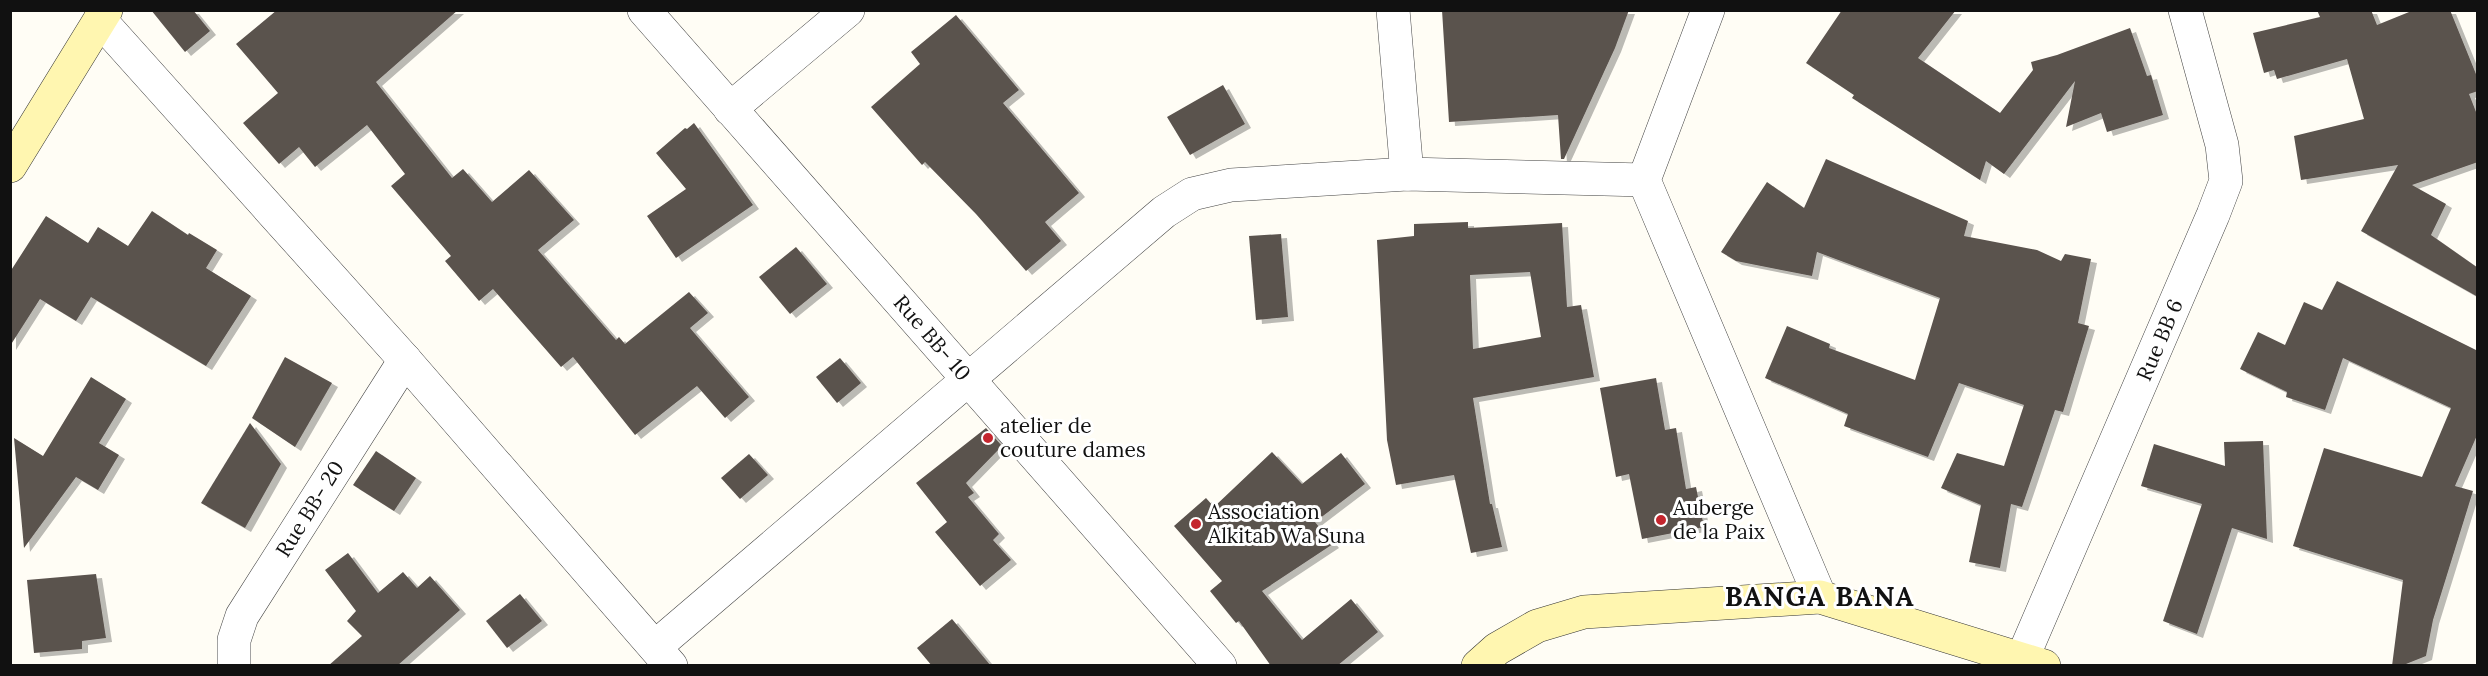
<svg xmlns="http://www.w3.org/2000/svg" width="2488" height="676" font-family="Lora,serif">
<defs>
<filter id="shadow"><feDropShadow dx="6" dy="4" stdDeviation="0" flood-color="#0004"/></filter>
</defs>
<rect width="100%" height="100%" fill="#fffdf5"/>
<g fill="#5a524d" fill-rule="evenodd" filter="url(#shadow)">
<polygon points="151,10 193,10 210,31 185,52"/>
<polygon points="277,10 458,10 376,82 452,178 463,169 492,202 529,170 574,220 538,250 616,340 619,337 625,344 689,292 708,313 690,328 749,397 725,418 697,386 635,435 573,357 561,367 493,289 479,301 445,261 451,256 391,186 405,174 367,125 315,167 299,147 279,164 243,123 278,93 236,44"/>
<polygon points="1442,10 1629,10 1615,48 1564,159 1561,159 1558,115 1449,122"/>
<polygon points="1842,10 1956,10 1918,58 2000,113 2033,70 2031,62 2057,55 2130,28 2147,76 2151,75 2163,115 2107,132 2101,113 2066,127 2075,81 2004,174 1986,161 1980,180 1852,98 1854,95 1806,63"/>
<polygon points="2317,10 2371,10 2377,25 2414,10 2450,10 2478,79 2478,91 2469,94 2478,117 2478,162 2412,185 2446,204 2431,235 2478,268 2478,297 2361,231 2398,165 2301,180 2294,136 2364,119 2347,59 2277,79 2274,70 2264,73 2253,33 2320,17"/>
<polygon points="956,15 1019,90 1003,103 1079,193 1045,222 1061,241 1026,271 976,214 925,162 922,165 871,107 920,64 911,52"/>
<polygon points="1223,85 1245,124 1190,155 1167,117"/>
<polygon points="694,123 753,205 676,258 647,216 686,189 656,153 685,128 687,129"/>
<polygon points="1826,159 1968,221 1964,236 2037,250 2061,261 2065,254 2091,259 2078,323 2089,326 2063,412 2055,410 2022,507 2011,504 2000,568 1969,562 1981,505 1941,488 1957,453 2004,466 2024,405 1959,383 1928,457 1844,426 1848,414 1765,378 1787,326 1830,344 1829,348 1915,380 1940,298 1817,252 1812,276 1736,261 1721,252 1767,182 1804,208"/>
<polygon points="152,211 188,235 189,233 217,250 206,268 251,296 206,366 91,297 76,321 40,299 10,346 10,272 46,216 88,243 98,227 128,246"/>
<path d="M1468,222V228L1562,223L1567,307L1581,305L1594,377L1473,398L1490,504H1492L1502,547L1471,553L1454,475L1396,485L1387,440L1377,240L1414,236V224ZM1530,272L1541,337L1473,349L1470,275Z"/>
<polygon points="1281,234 1288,317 1256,320 1249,236"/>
<polygon points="796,247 827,284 790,314 759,277"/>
<polygon points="2337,281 2476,350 2478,347 2478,433 2455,486 2473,491 2433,620 2426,656 2401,666 2392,666 2403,580 2293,546 2324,448 2422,477 2451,408 2343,358 2325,410 2286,397 2287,392 2240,369 2258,332 2285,345 2304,302 2322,310"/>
<polygon points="285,357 332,383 295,447 252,418"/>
<polygon points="840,358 861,383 837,403 816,377"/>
<polygon points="91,377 126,399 99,443 119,455 98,490 76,477 24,548 14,438 43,456"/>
<polygon points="1656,378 1665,430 1676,428 1686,489 1696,487 1704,527 1642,539 1629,474 1616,477 1600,388"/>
<polygon points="250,423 281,464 245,528 201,503"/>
<polygon points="986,428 1002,446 966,483 974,493 968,497 999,534 993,540 1011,560 980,586 935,532 947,522 916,483"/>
<polygon points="2263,441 2267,539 2232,528 2197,634 2163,621 2202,504 2141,486 2154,444 2225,466 2224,442"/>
<polygon points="376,451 416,478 394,511 353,485"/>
<polygon points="1272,452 1302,484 1341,453 1365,484 1315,522 1333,544 1262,591 1302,640 1351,599 1378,632 1337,666 1271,666 1239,621 1236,623 1210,591 1222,581 1174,526 1206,498 1214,507"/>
<polygon points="749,454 768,475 740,499 721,478"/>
<polygon points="348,553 378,593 403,572 417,588 430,576 460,610 397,666 328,666 362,636 347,621 356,611 325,570"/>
<polygon points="96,574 106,638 82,641 82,649 34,653 27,580"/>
<polygon points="520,594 542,621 507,648 486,621"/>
<polygon points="952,619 991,666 932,666 917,648"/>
</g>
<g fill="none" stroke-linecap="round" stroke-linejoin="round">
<defs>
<g id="street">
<polyline points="644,10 1220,666"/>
<polyline points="1393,10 1407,174"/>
<polyline points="1708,10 1644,180 1820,597"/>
<polyline points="100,20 405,360 671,666"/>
<polyline points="730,109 848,10"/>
<polyline points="655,647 1164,212 1192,194 1231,185 1407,174 1644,180"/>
<polyline points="2022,659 2213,215 2226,181 2222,145 2185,10"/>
<polyline points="234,666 234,640 242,616 405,360"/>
</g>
<g id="secondary">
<polyline points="10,166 106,10"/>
<polyline points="1478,666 1497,649 1537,626 1584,612 1820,597 2044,666"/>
</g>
</defs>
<use href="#street" stroke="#444" stroke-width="34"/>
<use href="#secondary" stroke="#333" stroke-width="34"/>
<use href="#street" stroke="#fff" stroke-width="33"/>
<use href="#secondary" stroke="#fff6b0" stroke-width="33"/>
</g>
<g fill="#c4262e" stroke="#fff" stroke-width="2">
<circle cx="988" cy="438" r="6"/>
<circle cx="1661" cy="520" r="6"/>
<circle cx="1196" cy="524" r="6"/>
</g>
<g text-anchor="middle" stroke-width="6" stroke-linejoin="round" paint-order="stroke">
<g font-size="21" fill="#111" stroke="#fff">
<text transform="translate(932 338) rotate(49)" y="7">Rue BB- 10</text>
<text transform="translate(2160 340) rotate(-67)" y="7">Rue BB 6</text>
<text transform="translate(310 509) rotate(-58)" y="7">Rue BB- 20</text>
</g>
<g font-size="21" fill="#111" stroke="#fff" text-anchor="start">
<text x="1000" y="433">atelier de<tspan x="1000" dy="24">couture dames</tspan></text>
<text x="1673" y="515">Auberge<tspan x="1673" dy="24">de la Paix</tspan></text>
<text x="1208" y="519">Association<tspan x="1208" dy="24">Alkitab Wa Suna</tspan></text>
</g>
<g font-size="27" font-weight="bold" letter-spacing="1.5" fill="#111" stroke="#fff">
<text x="1820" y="606">BANGA BANA</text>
</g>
</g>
<rect width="2488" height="676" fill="none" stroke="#111111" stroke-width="24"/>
</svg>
